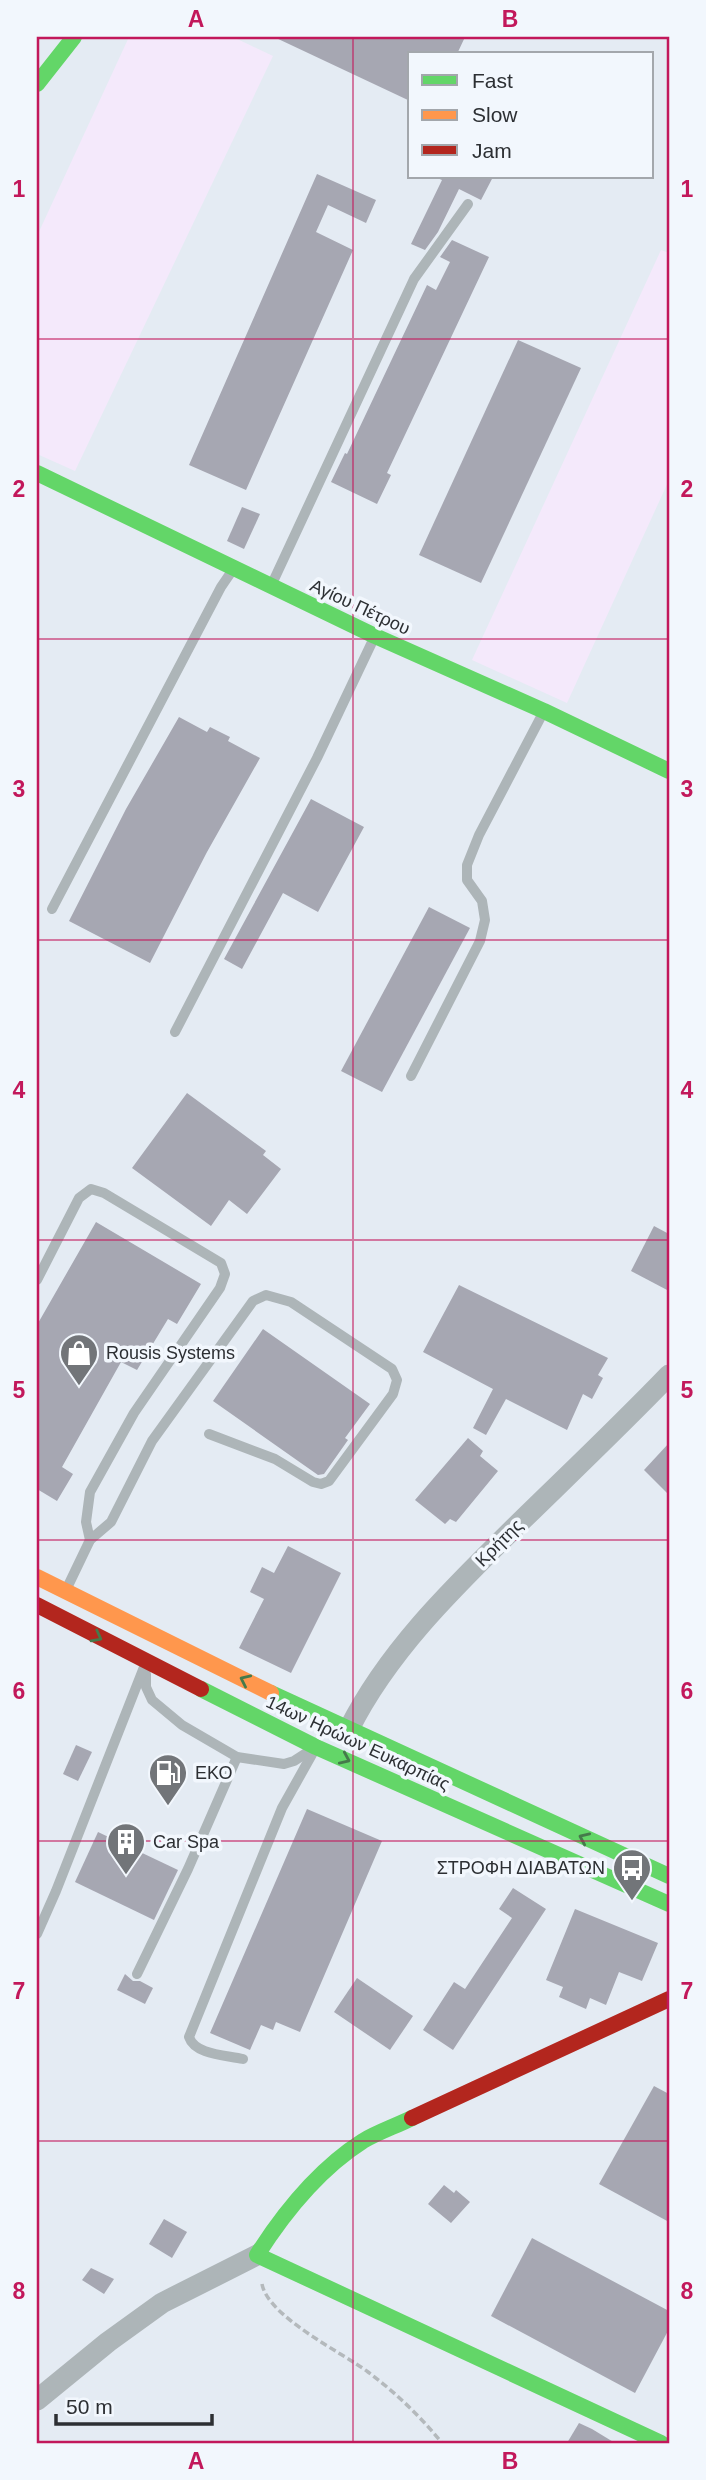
<svg xmlns="http://www.w3.org/2000/svg" width="706" height="2480" font-family="Arial,sans-serif">
<rect width="100%" height="100%" fill="#f5f7fa"/>
<path fill="#e4ebf3" fill-rule="evenodd" d="M37,37H669V2443H37ZM410,54H652V177H410Z"/>
<g fill="#f4e9fb">
<polygon points="129,37 233,37 273,56 75,471 37,454 37,236"/>
<polygon points="661,250 669,253 669,480 567,703 472,660"/>
</g>
<g fill="#a6a7b2">
<polygon points="274,37 465,37 457,54 410,54 410,101"/>
<polygon points="317,174 376,200 366,223 328,205 316,232 353,250 246,490 189,465"/>
<polygon points="435,177 493,177 481,200 459,189 438,232 425,250 411,244 442,180"/>
<polygon points="452,240 489,257 387,473 391,475 377,504 331,482 345,453 347,454 427,285 436,290 450,262 440,257"/>
<polygon points="518,340 581,368 481,583 419,555"/>
<polygon points="242,507 260,514 244,549 227,541"/>
<polygon points="179,717 207,732 210,727 230,737 228,741 260,758 207,852 150,963 69,921 126,809"/>
<polygon points="311,799 364,827 318,912 283,893 242,969 224,959"/>
<polygon points="429,907 470,928 382,1092 341,1071"/>
<polygon points="187,1093 266,1151 263,1155 281,1169 247,1214 229,1200 211,1226 132,1168"/>
<polygon points="96,1222 201,1284 177,1324 168,1319 137,1370 121,1362 62,1467 73,1474 57,1501 37,1489 37,1325"/>
<polygon points="654,1226 669,1234 669,1291 631,1271"/>
<polygon points="459,1285 608,1358 598,1375 603,1378 592,1399 583,1394 567,1430 506,1399 486,1435 473,1428 493,1389 423,1352"/>
<polygon points="263,1329 370,1404 345,1438 348,1440 324,1474 318,1475 213,1401"/>
<polygon points="468,1438 483,1451 480,1456 498,1471 456,1522 450,1519 445,1524 415,1500"/>
<polygon points="669,1443 669,1495 644,1470"/>
<polygon points="288,1546 341,1573 291,1673 239,1648 264,1599 250,1592 262,1567 274,1573"/>
<polygon points="76,1745 92,1752 78,1781 63,1774"/>
<polygon points="307,1809 382,1841 300,2032 276,2022 273,2030 261,2025 250,2050 210,2033"/>
<polygon points="98,1832 178,1870 154,1920 75,1882"/>
<polygon points="513,1888 546,1909 453,2050 423,2030 454,1982 465,1989 512,1918 499,1909"/>
<polygon points="575,1909 658,1943 642,1981 619,1972 606,2005 590,1998 586,2009 559,1997 563,1987 546,1980"/>
<polygon points="125,1974 133,1981 140,1981 153,1988 145,2004 117,1990"/>
<polygon points="357,1978 413,2016 390,2050 334,2012"/>
<polygon points="654,2086 669,2094 669,2222 599,2184"/>
<polygon points="444,2185 454,2193 456,2190 470,2202 451,2223 428,2204"/>
<polygon points="164,2219 187,2232 172,2258 149,2244"/>
<polygon points="532,2238 669,2311 669,2329 635,2393 491,2316"/>
<polygon points="91,2268 114,2279 104,2294 82,2280"/>
<polygon points="579,2423 592,2429 615,2443 567,2443"/>
</g>
<g fill="none" stroke-linecap="round" stroke-linejoin="round">
<path stroke="#b4b9bc" stroke-width="3.5" stroke-dasharray="7 3.5" stroke-linecap="butt" d="M262,2284C268,2317 343,2353 368,2372C395,2392 421,2417 442,2443"/>
<g stroke="#adb5b8" stroke-width="10">
<polyline points="271,586 414,279 468,204"/>
<polyline points="52,909 221,587 234,568"/>
<polyline points="175,1032 317,758 374,638"/>
<polyline points="411,1076 480,941 485,920 482,901 467,880 467,865 479,835 544,711"/>
<polyline points="37,1280 79,1198 91,1189 104,1193 221,1263 225,1274 220,1288 134,1413 90,1492 86,1522 90,1540"/>
<polyline points="66,1590 90,1540 111,1522 152,1441 253,1301 266,1295 291,1302 392,1369 397,1380 393,1394 329,1481 321,1484 313,1482 275,1459 209,1434"/>
<polyline points="146,1674 146,1687 152,1700 182,1725 237,1757 284,1764 294,1761 314,1748"/>
<polyline points="37,1934 56,1891 146,1662"/>
<polyline points="137,1974 188,1869 237,1757"/>
<path d="M243,2059C226,2055 195,2055 189,2037L282,1808L315,1749"/>
</g>
<g stroke="#adb5b8" stroke-width="21">
<path d="M349,1729C387,1653 450,1591 510,1532C563,1480 618,1428 669,1375"/>
<polyline points="37,2400 108,2342 162,2303 257,2255"/>
</g>
<g stroke="#63d668" stroke-width="16">
<polyline points="37,84 74,37"/>
<polyline points="37,473 375,636 544,711 669,771"/>
<polyline points="201,1689 316,1747 669,1904"/>
<polyline points="271,1693 669,1876"/>
<path d="M412,2118C396,2126 378,2132 363,2141C319,2169 285,2211 257,2255L661,2443"/>
</g>
<polyline stroke="#ff974d" stroke-width="16" points="37,1577 271,1693"/>
<g stroke="#b3261e" stroke-width="16">
<polyline points="37,1605 201,1689"/>
<polyline points="412,2118 669,1999"/>
</g>
</g>
<defs><path id="oneway-chevron" d="M-2-3.5L2.5 0L-2 3.5" fill="none" stroke-width="1.6" stroke-linecap="round" stroke-linejoin="round" transform="scale(1.75)"/></defs>
<g stroke="#457a4b">
<use href="#oneway-chevron" transform="translate(97 1637) rotate(28)"/>
<use href="#oneway-chevron" transform="translate(245 1680) rotate(-155)"/>
<use href="#oneway-chevron" transform="translate(345 1759) rotate(24)"/>
<use href="#oneway-chevron" transform="translate(584 1838) rotate(-156)"/>
</g>
<path fill="none" stroke="#c2185b" stroke-width="2" stroke-opacity="0.55" d="M353,37V2443M37,339H669M37,639H669M37,940H669M37,1240H669M37,1540H669M37,1841H669M37,2141H669"/>
<defs>
<symbol id="shop-pin" viewBox="-11 -11 22 30"><path d="M0 17L-7.5 6A9.5 9.5 0 1 1 7.5 6Z" fill="#727579" stroke="#f2f7fd"/><path d="M-5-2.5h2.3a2.7 3.5 0 0 1 5.4 0H5L5.5 6h-11ZM-1.5-2.5h3a1.5 2.3 0 0 0-3 0Z" fill="#fff"/></symbol>
<symbol id="fuel-pin" viewBox="-11 -11 22 30"><path d="M0 17L-7.5 6A9.5 9.5 0 1 1 7.5 6Z" fill="#727579" stroke="#f2f7fd"/><path d="M-5.5-6h7V0h2V4h1.3V-2.5L3-4.5l.8-.8L6-3V5H2.5V1h-1V6h-7ZM-4.2-4.7v3.2H.2V-4.7Z" fill="#fff"/></symbol>
<symbol id="building-pin" viewBox="-11 -11 22 30"><path d="M0 17L-7.5 6A9.5 9.5 0 1 1 7.5 6Z" fill="#727579" stroke="#f2f7fd"/><path d="M-4-6H4V6H1V3H-1V6H-4ZM-2.5-4.3h1.7v1.8h-1.7ZM.8-4.3h1.7v1.8H.8ZM-2.5-1h1.7V.8h-1.7ZM.8-1h1.7V.8H.8Z" fill="#fff"/></symbol>
<symbol id="bus-pin" viewBox="-11 -11 22 30"><path d="M0 17L-7.5 6A9.5 9.5 0 1 1 7.5 6Z" fill="#727579" stroke="#f2f7fd"/><path d="M-5-6H5V4H4V6H2V4H-2V6H-4V4H-5ZM-3.5-4V0h7V-4ZM-3.5 1.2v1.5H-2V1.2ZM2 1.2v1.5H3.5V1.2Z" fill="#fff"/></symbol>
</defs>
<g fill-rule="evenodd">
<use href="#shop-pin" x="57" y="1331" width="44" height="60"/>
<use href="#fuel-pin" x="146" y="1751" width="44" height="60"/>
<use href="#building-pin" x="104" y="1820" width="44" height="60"/>
<use href="#bus-pin" x="610" y="1846" width="44" height="60"/>
</g>
<g text-anchor="middle" stroke-width="7" stroke-linejoin="round" paint-order="stroke">
<g font-size="18" fill="#2c2f33" stroke="#f2f7fd">
<text transform="translate(360 607) rotate(25)" y="6">Αγίου Πέτρου</text>
<text transform="translate(499 1543) rotate(-45)" y="6">Κρήτης</text>
<text transform="translate(358 1743) rotate(25)" y="6">14ων Ηρώων Ευκαρπίας</text>
</g>
<g font-size="18" fill="#2c2f33" stroke="#f2f7fd" text-anchor="start">
<text x="106" y="1359">Rousis Systems</text>
<text x="195" y="1779">ΕΚΟ</text>
<text x="153" y="1848">Car Spa</text>
<text x="605" y="1874" text-anchor="end">ΣΤΡΟΦΗ ΔΙΑΒΑΤΩΝ</text>
</g>
</g>
<rect width="706" height="2480" fill="none" stroke="#f2f7fd" stroke-width="77"/>
<rect x="408" y="52" width="245" height="126" fill="#f2f7fd" stroke="#a3a7ac" stroke-width="2"/>
<rect x="422" y="75" width="35" height="10" fill="#63d668" stroke="#a3a7ac" stroke-width="2"/>
<text x="472" y="88" font-size="21" fill="#2c2f33">Fast</text>
<rect x="422" y="110" width="35" height="10" fill="#ff974d" stroke="#a3a7ac" stroke-width="2"/>
<text x="472" y="122" font-size="21" fill="#2c2f33">Slow</text>
<rect x="422" y="145" width="35" height="10" fill="#b3261e" stroke="#a3a7ac" stroke-width="2"/>
<text x="472" y="158" font-size="21" fill="#2c2f33">Jam</text>
<path d="M56 2414v10h156v-10" fill="none" stroke="#2c2f33" stroke-width="3.5"/>
<text x="66" y="2414" font-size="21" fill="#2c2f33" stroke="#f2f7fd" stroke-width="5" paint-order="stroke">50 m</text>
<rect x="38" y="38" width="630" height="2404" fill="none" stroke="#c2185b" stroke-width="2.5"/>
<g font-size="23" text-anchor="middle" font-weight="bold" fill="#c2185b">
<text x="196" y="27">A</text>
<text x="510" y="27">B</text>
<text x="19" y="197">1</text>
<text x="687" y="197">1</text>
<text x="19" y="497">2</text>
<text x="687" y="497">2</text>
<text x="19" y="797">3</text>
<text x="687" y="797">3</text>
<text x="19" y="1098">4</text>
<text x="687" y="1098">4</text>
<text x="19" y="1398">5</text>
<text x="687" y="1398">5</text>
<text x="19" y="1699">6</text>
<text x="687" y="1699">6</text>
<text x="19" y="1999">7</text>
<text x="687" y="1999">7</text>
<text x="19" y="2299">8</text>
<text x="687" y="2299">8</text>
<text x="196" y="2469">A</text>
<text x="510" y="2469">B</text>
</g>
</svg>
